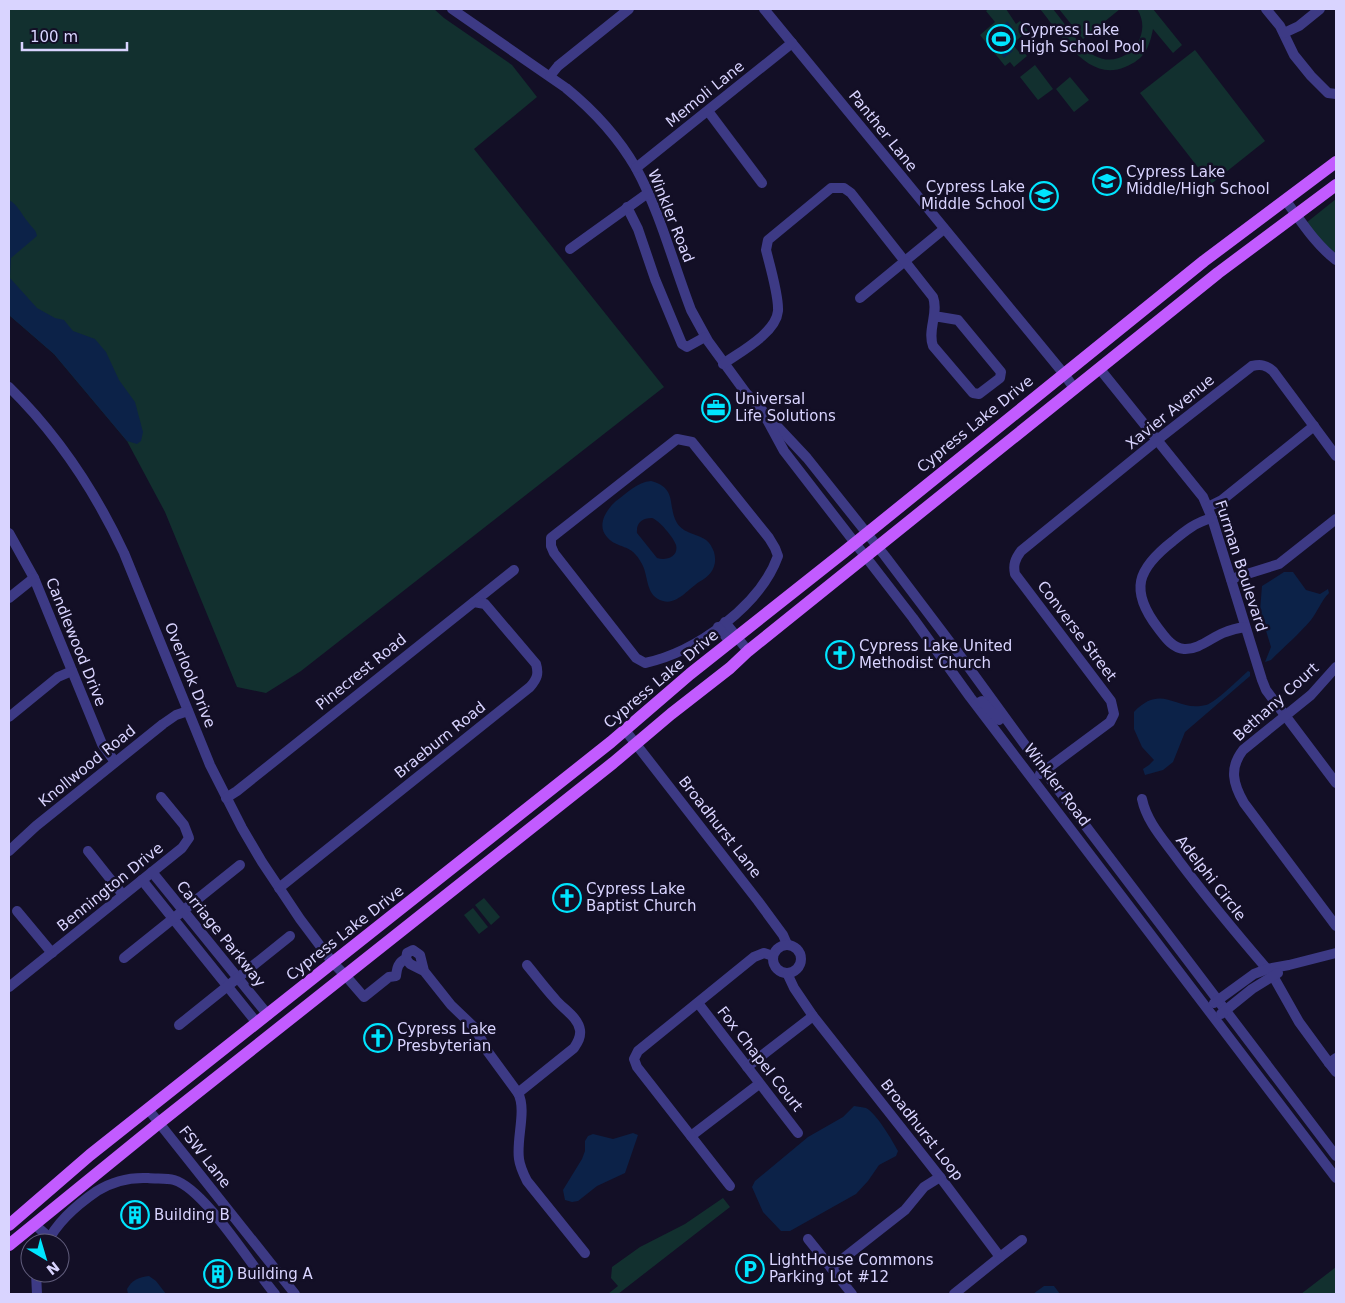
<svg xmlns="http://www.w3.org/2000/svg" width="1345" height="1303" font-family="'DejaVu Sans',sans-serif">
<rect width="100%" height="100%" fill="#130f26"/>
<g fill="#12302f">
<polygon points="9,9 434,9 444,18 512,65 537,97 474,149 664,387 301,671 266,693 237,687 165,512 127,441 54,354 9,315"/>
<polygon points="989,9 1006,9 1016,24 1020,21 1028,31 1012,44 1019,52 1022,50 1027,56 1014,67 1010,62 1005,66 980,35 995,22 986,11"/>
<path d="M1040,9H1053C1063,21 1082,50 1095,56C1124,71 1155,36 1137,9H1153L1182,45L1173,53L1153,29C1149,48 1145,59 1125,67C1087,83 1061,34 1040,9Z"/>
<polygon points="1059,9 1120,9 1083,39"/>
<polygon points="1195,50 1265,141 1211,184 1140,93"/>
<polygon points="1035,65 1053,89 1038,100 1020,77"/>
<polygon points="1070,77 1089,100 1074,112 1056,89"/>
<polygon points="1336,199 1336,263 1301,227"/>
<polygon points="484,898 500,917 491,925 475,905"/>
<polygon points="473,908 488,927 479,934 464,915"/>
<polygon points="723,1198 730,1207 618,1294 608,1294 618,1286 611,1278 612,1267 640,1247 685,1224"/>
<polygon points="1336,1267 1336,1294 1301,1294"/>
</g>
<g fill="#0c2248" fill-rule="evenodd">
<polygon points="1007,21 1018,35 1006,43 1013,51 1004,58 988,38 1005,24"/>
<path d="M9,200C19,206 21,214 28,222C32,228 36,229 37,236L11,258L10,278L37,308L55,318L64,320L73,331L95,339L106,352L119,380L135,402L143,432L141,441L137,444L127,441L54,354L9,315Z"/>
<path d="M651,481C678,488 667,506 677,523C684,534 696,533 706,540C710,543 712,547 714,552C718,566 711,576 699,582C688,589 677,605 663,601C645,596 649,577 642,564C631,542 618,550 607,537C596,525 607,509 616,501C627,493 637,482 651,481ZM652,518C659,520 674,538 676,545C679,557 666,561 657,558L637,533C636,523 642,518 652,518Z"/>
<path d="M1284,572H1293L1306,590L1320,594L1328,589L1329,593C1321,601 1318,611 1311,620C1299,634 1284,647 1271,660L1265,662L1271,647L1260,611L1262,586Z"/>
<path d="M1248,671L1250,672V676L1185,732L1173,762L1163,770L1145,775L1143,769L1149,765L1154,760L1142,747L1134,729V712C1163,682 1176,713 1206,705C1215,703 1239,679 1248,671Z"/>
<path d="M854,1106C858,1107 863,1107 866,1108C877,1114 892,1140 898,1151L896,1156L879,1165L868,1181L856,1194L790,1231H781L763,1212L752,1187L755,1181L808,1137L843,1117Z"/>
<polygon points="633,1133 638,1135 625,1173 597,1186 578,1201 572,1202 565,1200 563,1190 582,1159 585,1151 585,1141 588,1136 593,1134 613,1139"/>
<path d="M149,1276L156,1281L166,1294H128L127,1289C132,1280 139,1277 149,1276Z"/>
<polygon points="1044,1286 1054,1286 1060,1294 1033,1294"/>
</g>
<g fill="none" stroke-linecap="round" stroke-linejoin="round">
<g stroke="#3d3a85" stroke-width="10">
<path d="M452,9L566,88C593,110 618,137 636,168C660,212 673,263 691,310L708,341L746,393L807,458L885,556L956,650L1044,771L1336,1156"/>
<polyline points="764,9 1064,374 1074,388"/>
<polyline points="1266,9 1280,26 1294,55 1311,76 1328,93 1336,94"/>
<polyline points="1284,33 1299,26 1320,9"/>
<polyline points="550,76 558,66 629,9"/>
<polyline points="708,111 762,183"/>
<polyline points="636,168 792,43"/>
<path d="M1286,201C1301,221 1315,244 1336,260"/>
<polyline points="627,207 638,229 655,279 682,344 687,347 705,337"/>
<polyline points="570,249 648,193"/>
<polyline points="860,298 944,229"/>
<path d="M723,364C740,352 776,333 778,311C779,296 770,266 766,250L768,240L831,188H844L851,193L933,297C939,313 927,330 933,346L973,393L979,394L1000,378L1001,372L958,320L934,316"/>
<polyline points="1099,368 1203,497 1212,518 1262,680 1266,690 1336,783"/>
<path d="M9,387C58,435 95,491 124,553L210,765L242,828L262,862L300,919L333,963L345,975L364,997L389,977L396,976C397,968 398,962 406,959"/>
<polyline points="766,418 784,451 913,618 970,697 1336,1178"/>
<path d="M677,439L692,442L769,538L775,548L778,556C760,606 696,652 645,663L636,658L554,553L551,546V538Z"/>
<polyline points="1208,507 1222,500 1314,426"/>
<path d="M1212,518C1196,522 1185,531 1173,541C1137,569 1129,590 1158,628C1165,637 1172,648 1184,649C1198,650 1211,638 1223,633C1230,630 1238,628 1245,627"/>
<polyline points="9,533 34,578 102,744 115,762"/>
<polyline points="1231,579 1279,564 1336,519"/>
<polyline points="9,598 34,578"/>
<polyline points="725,622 748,651"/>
<polyline points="718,627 730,642"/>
<path d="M1336,667L1311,695L1243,750C1229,768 1233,784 1244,803L1336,926"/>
<polyline points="976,704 982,701 999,720"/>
<polyline points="9,717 58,677 72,671"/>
<polyline points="625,730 758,901 783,935 787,944"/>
<path d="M1040,774L1110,722L1114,714L1111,701L1015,574C1013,565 1015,559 1021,551L1161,437L1252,366C1261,364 1266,365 1273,371L1336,456"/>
<polyline points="226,798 237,791 514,570"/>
<path d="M1142,799C1147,823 1165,841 1179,861C1207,898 1236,933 1267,969"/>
<polyline points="9,851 36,826 163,724 176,715 188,711"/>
<polyline points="88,851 123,895"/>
<polyline points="152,872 268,1015"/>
<polyline points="142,880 257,1023"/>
<path d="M279,888L530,687C537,679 539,674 536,664L485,604L474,602"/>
<polyline points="17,911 52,953"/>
<circle cx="787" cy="959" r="14"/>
<polyline points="124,958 240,865"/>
<path d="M424,971L420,955L413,950L407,953L406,959L410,964L424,971L451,1005L475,1028L488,1052L518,1093C527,1110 516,1139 519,1159C520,1167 523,1173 527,1181L585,1253"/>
<polyline points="787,973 794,988 813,1016 940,1177 1000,1257 954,1294"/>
<polyline points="1273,976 1299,1022 1329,1063"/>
<polyline points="9,987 182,848 189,838 184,825 161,797"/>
<polyline points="698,1003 798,1133"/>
<polyline points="1214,1003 1254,974 1267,969 1289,965 1336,953"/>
<polyline points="1221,1014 1252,989 1278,973"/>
<polyline points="179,1025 290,936"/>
<polyline points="1336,1058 1329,1063 1336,1072"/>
<polyline points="747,1067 813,1016"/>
<path d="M518,1093L574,1048C578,1042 581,1037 580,1030C578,1017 563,1009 555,999C545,988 536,976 527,965"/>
<polyline points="148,1109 295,1294"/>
<polyline points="691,1136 759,1084"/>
<polyline points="730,1186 637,1067 634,1059 638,1051 754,957 764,953 773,956"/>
<polyline points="34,1224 50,1238"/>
<polyline points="808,1239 852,1294"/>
<path d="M47,1243C57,1222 78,1204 97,1191C113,1181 128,1177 148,1178C156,1179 166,1178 174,1180C205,1189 252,1267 275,1294"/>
<polyline points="1000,1257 1022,1240"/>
<polyline points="831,1268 905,1210 924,1187 940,1177"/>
<polyline points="36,1273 37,1294"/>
</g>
<g stroke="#c25bff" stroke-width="12">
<polyline points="9,1225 90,1155 611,742 690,674 844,552 1204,261 1336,162"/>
<polyline points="9,1245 159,1123 613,763 671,714 730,668 748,651 1218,273 1336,185"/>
</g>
</g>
<defs>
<symbol id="stadium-ring" viewBox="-11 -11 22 22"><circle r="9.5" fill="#130f26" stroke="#00e5ff" stroke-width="1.5"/><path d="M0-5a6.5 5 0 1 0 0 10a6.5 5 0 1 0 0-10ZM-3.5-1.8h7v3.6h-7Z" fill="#00e5ff"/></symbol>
<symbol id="school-ring" viewBox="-11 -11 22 22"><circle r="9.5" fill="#130f26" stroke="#00e5ff" stroke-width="1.5"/><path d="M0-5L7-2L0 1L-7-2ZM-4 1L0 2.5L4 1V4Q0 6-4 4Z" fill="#00e5ff"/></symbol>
<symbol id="office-ring" viewBox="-11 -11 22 22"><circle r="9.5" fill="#130f26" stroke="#00e5ff" stroke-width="1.5"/><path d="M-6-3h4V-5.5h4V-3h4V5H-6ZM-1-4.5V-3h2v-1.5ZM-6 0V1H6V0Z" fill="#00e5ff"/></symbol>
<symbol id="church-ring" viewBox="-11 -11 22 22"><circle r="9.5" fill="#130f26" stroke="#00e5ff" stroke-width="1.5"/><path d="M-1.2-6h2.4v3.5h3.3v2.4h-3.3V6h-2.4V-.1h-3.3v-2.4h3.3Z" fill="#00e5ff"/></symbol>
<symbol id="building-ring" viewBox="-11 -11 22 22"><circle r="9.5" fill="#130f26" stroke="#00e5ff" stroke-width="1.5"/><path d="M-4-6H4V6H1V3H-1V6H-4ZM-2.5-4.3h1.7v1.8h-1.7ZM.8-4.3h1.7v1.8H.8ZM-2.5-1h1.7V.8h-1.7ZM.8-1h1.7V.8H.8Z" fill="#00e5ff"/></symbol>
<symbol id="parking-ring" viewBox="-11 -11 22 22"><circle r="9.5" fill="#130f26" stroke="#00e5ff" stroke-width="1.5"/><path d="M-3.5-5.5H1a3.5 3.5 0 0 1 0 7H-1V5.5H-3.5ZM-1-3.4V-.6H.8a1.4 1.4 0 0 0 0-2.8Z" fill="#00e5ff"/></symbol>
</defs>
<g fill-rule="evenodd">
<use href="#stadium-ring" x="985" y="23" width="32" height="32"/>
<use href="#school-ring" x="1091" y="165" width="32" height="32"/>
<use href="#school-ring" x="1028" y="180" width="32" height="32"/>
<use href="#office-ring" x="700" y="392" width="32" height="32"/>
<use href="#church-ring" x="824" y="639" width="32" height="32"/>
<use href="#church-ring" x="551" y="882" width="32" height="32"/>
<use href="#church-ring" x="362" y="1022" width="32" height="32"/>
<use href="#building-ring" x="119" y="1199" width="32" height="32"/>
<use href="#parking-ring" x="734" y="1253" width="32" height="32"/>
<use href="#building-ring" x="202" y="1258" width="32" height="32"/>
</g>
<g text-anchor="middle" stroke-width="5" stroke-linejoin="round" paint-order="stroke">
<g font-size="15" fill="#d9d4ff" stroke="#130f26" text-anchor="start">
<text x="1020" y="35">Cypress Lake<tspan x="1020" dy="17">High School Pool</tspan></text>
<text x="1126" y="177">Cypress Lake<tspan x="1126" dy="17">Middle/High School</tspan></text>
<text x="1025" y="192" text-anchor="end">Cypress Lake<tspan x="1025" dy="17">Middle School</tspan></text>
<text x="735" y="404">Universal<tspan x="735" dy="17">Life Solutions</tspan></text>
<text x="859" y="651">Cypress Lake United<tspan x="859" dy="17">Methodist Church</tspan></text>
<text x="586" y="894">Cypress Lake<tspan x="586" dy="17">Baptist Church</tspan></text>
<text x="397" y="1034">Cypress Lake<tspan x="397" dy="17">Presbyterian</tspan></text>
<text x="154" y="1220">Building B</text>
<text x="769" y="1265">LightHouse Commons<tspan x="769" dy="17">Parking Lot #12</tspan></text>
<text x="237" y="1279">Building A</text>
</g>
<g font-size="15" fill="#d9d4ff" stroke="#130f26">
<text transform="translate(705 94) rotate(-39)" y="5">Memoli Lane</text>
<text transform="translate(883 131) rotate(51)" y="5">Panther Lane</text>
<text transform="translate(671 216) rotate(68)" y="5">Winkler Road</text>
<text transform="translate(1170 412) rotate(-39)" y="5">Xavier Avenue</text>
<text transform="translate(975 424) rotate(-39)" y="5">Cypress Lake Drive</text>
<text transform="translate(1241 566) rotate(72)" y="5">Furman Boulevard</text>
<text transform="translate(1077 631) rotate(53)" y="5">Converse Street</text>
<text transform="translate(76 642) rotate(68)" y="5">Candlewood Drive</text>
<text transform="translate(361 672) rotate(-39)" y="5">Pinecrest Road</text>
<text transform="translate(190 675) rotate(68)" y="5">Overlook Drive</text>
<text transform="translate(661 679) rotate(-40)" y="5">Cypress Lake Drive</text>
<text transform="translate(1276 702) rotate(-42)" y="5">Bethany Court</text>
<text transform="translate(440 740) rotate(-39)" y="5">Braeburn Road</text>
<text transform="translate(87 766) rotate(-39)" y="5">Knollwood Road</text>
<text transform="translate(1057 785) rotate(53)" y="5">Winkler Road</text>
<text transform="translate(720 827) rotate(52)" y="5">Broadhurst Lane</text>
<text transform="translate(1211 878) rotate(52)" y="5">Adelphi Circle</text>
<text transform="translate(110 887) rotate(-39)" y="5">Bennington Drive</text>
<text transform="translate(345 933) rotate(-38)" y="5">Cypress Lake Drive</text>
<text transform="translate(221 934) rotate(51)" y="5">Carriage Parkway</text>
<text transform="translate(760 1059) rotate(52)" y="5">Fox Chapel Court</text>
<text transform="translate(922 1130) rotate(52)" y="5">Broadhurst Loop</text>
<text transform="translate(205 1157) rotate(52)" y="5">FSW Lane</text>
</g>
</g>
<rect width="1345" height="1303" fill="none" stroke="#d9d4ff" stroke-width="20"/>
<g transform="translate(45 1258) rotate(142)"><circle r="24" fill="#130f26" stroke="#625e7d"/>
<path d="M0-4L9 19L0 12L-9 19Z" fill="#00e5ff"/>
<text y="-8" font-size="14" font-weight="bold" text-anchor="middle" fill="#d9d4ff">N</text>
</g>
<path d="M22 42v8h105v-8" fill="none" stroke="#d9d4ff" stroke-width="2.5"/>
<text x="30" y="42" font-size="15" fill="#d9d4ff" stroke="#130f26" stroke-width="4" paint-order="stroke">100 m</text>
</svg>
